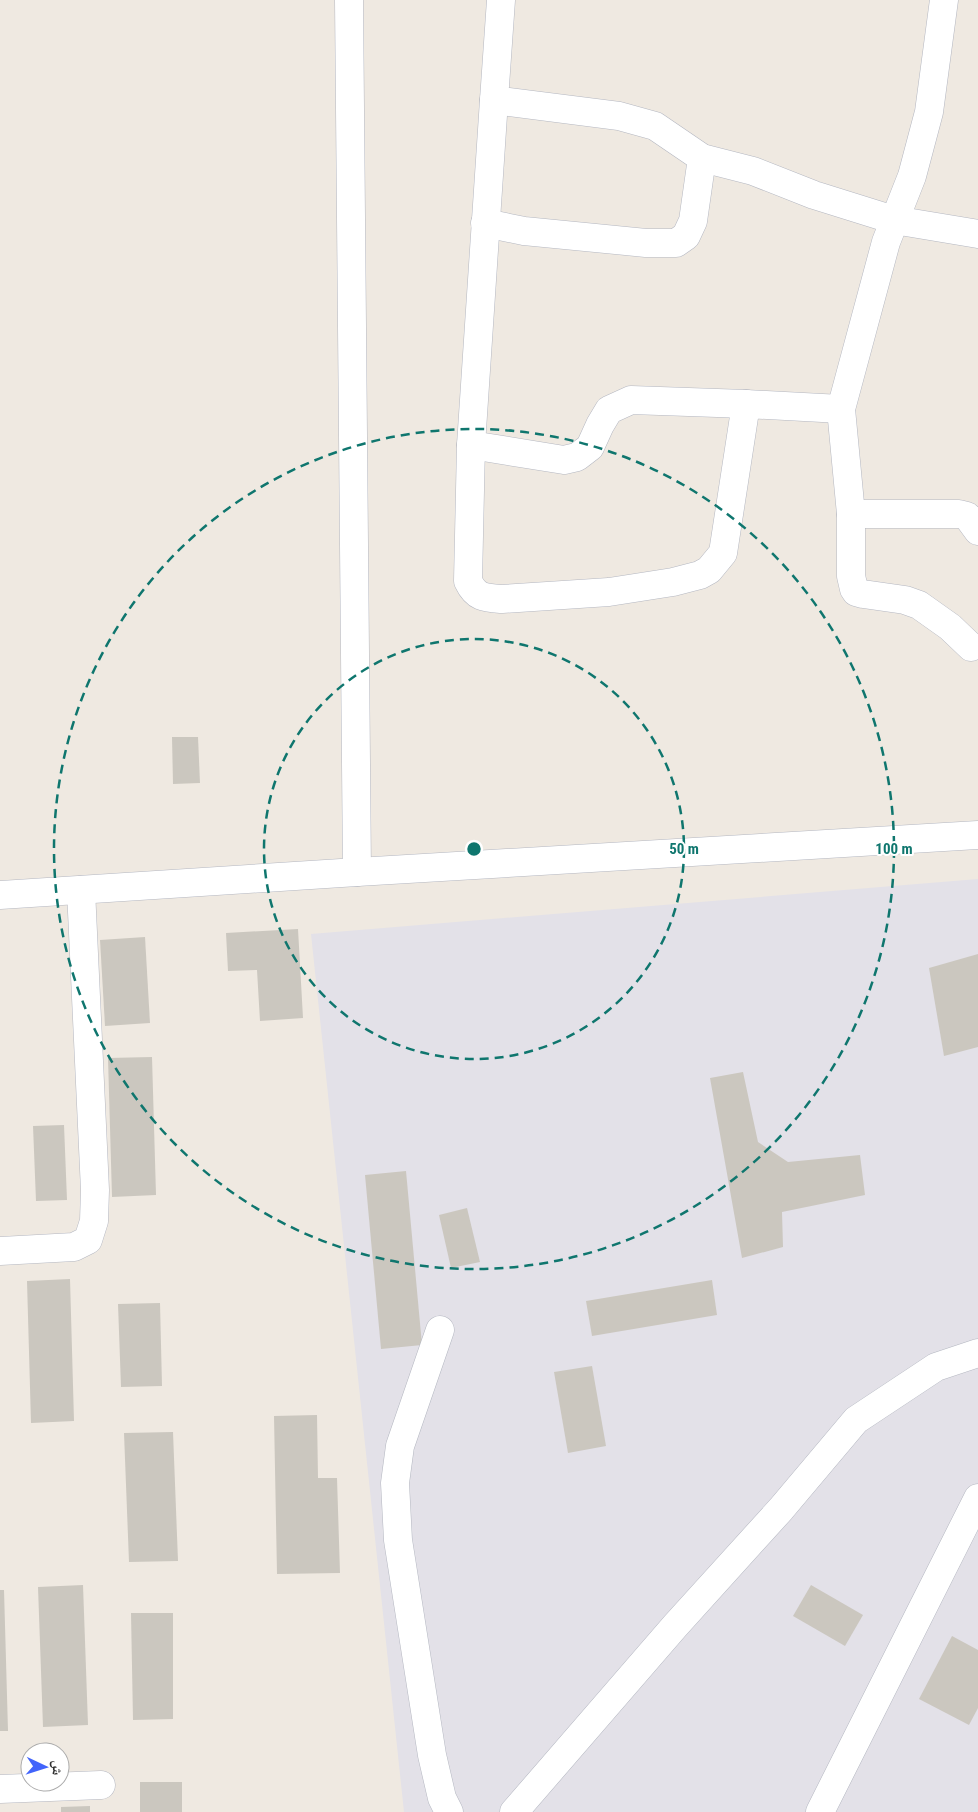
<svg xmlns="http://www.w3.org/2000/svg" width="978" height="1812" font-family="'Roboto Condensed','Noto Naskh Arabic',sans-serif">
<rect width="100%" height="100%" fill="#efe9e1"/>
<polygon fill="#e3e1e8" points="978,879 978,1812 404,1812 311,934"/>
<g fill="#cbc7bf">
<polygon points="172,737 198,737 200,783 173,784"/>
<polygon points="298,929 303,1018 260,1021 257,970 228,971 226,933"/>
<polygon points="145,937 150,1023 105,1026 100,940"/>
<polygon points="978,954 978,1047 944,1056 929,968"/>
<polygon points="152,1057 156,1195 112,1197 108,1058"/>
<polygon points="743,1072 758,1142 788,1162 860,1155 865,1195 782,1212 783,1247 742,1258 710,1078"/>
<polygon points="64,1125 67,1200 36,1201 33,1126"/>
<polygon points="406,1171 422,1345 381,1349 365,1175"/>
<polygon points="467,1208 480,1262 451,1268 439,1215"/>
<polygon points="70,1279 74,1421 31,1423 27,1281"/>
<polygon points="712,1280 717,1315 592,1336 586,1301"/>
<polygon points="160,1303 162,1386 121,1387 118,1304"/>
<polygon points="592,1366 606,1446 568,1453 554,1372"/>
<polygon points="317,1415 318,1478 337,1478 340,1573 277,1574 274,1416"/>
<polygon points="173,1432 178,1561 129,1562 124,1433"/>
<polygon points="83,1585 88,1725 43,1727 38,1587"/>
<polygon points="811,1585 863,1615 845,1646 793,1616"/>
<polygon points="0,1590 4,1590 8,1731 0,1731"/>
<polygon points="131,1613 173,1613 173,1719 133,1720"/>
<polygon points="952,1636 978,1650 978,1708 969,1725 919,1699"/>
<rect x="140" y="1782" width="42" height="30"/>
<polygon points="90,1806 90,1812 61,1812 61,1807"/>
</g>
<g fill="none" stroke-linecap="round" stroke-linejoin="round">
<defs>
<g id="minor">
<polyline points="349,0 357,872"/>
<polyline points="501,0 494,100 619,116 655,126 702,158 753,171 814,195 894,220 978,234"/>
<polyline points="944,0 929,112 912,176 886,242 841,409 851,514 851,576 854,589 856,592 863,594 905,600 919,605 950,627 971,647"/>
<path d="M494,100L471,445L468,581C476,598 485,598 502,599L609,592L673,582L700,575L709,570L723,553L746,404L841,409"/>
<polyline points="485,223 524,231 646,243 676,243 686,236 693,221 702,158"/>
<polyline points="471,445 564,460 577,457 590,447 600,425 609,410 631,400 746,404"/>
<polyline points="851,514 959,514 967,516 978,531"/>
<polyline points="0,895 357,872 978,835"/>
<polyline points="0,1251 74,1247 88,1240 94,1221 95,1190 81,890"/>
<polyline points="440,1330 400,1446 395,1483 398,1540 432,1755 442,1798 449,1812"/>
<polyline points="0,1789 101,1785"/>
<polyline points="514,1812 675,1626 781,1509 856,1420 936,1367 978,1353"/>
<polyline points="820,1812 978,1498"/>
</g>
</defs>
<use href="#minor" stroke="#b4b7c1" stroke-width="29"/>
<use href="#minor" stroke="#fff" stroke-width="28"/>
</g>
<g fill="none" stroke="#0f766e" stroke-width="2.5" stroke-dasharray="9 6">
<circle cx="474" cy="849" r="210"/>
<circle cx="474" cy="849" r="420"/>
</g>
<circle cx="474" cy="849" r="8" fill="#0f766e" stroke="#fff" stroke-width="2.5"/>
<g font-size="15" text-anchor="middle" font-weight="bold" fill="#0f766e" stroke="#fff" stroke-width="4" stroke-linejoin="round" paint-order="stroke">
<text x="684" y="854">50 m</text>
<text x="894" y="854">100 m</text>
</g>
<g transform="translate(45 1767) rotate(94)"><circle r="24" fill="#ffffff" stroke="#ababab"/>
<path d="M0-4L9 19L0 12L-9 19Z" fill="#4264fb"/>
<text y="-8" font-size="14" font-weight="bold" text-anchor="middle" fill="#2e2e2e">ش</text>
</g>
</svg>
